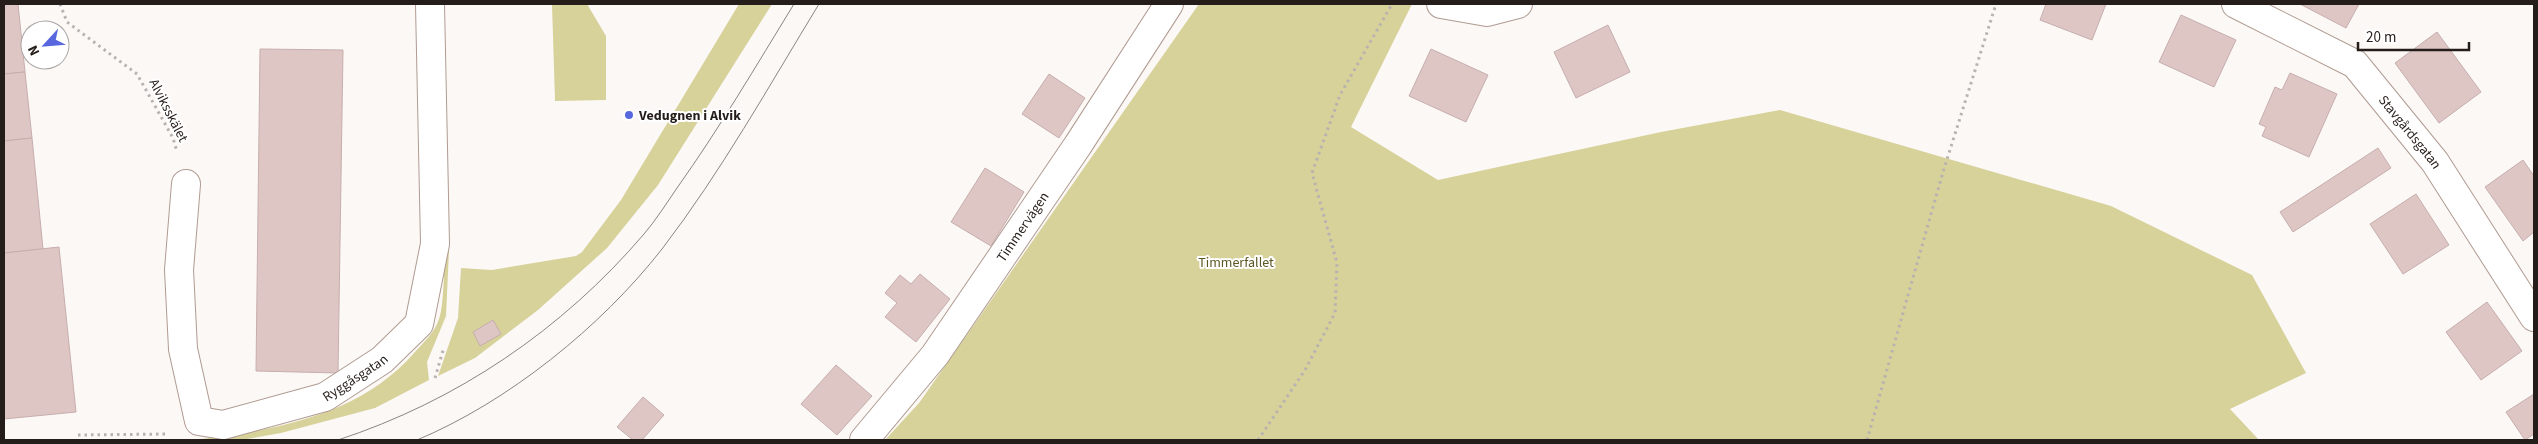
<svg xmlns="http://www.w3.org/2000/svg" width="2538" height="444" font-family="'Source Sans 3',sans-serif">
<rect width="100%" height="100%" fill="#fcf8f6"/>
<g fill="#d7d19a">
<polygon points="552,4 587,4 606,36 606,100 555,101"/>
<polygon points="739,4 772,4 658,185 607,248 538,310 475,358 438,376 458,318 461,268 492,270 576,256 582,252 621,200"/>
<polygon points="1199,4 1412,4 1351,127 1438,180 1661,132 1780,110 2111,206 2252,275 2306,373 2230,409 2259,440 885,440 919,403"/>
<path d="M445,251H449L446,316L427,362L429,380L375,408L281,433L241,440H194C273,430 358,417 414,353C423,343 435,332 439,319C444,306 444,268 445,251Z"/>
</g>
<g fill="#dec6c4" stroke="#c6aead">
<polygon points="4,4 18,4 25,72 4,74"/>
<polygon points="2046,4 2106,4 2092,40 2040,20"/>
<polygon points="2300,4 2359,4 2346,28"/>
<polygon points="2181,15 2236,40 2214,87 2159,62"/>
<polygon points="1608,25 1630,72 1576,98 1554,52"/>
<polygon points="2437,32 2481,92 2439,123 2395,63"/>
<polygon points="260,49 343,50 338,373 256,371"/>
<polygon points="1431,49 1488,75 1466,122 1409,96"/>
<polygon points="25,72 32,138 4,141 4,74"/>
<polygon points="2290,73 2337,94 2309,157 2262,136 2266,127 2259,124 2275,87 2282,90"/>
<polygon points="1049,74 1085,98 1059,138 1022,114"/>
<polygon points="32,138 43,249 4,253 4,141"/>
<polygon points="2378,148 2391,168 2293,232 2280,212"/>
<polygon points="2523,160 2534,176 2534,232 2523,241 2485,187"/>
<polygon points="985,168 1024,192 991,246 951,222"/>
<polygon points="2416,194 2449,245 2403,274 2370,224"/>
<polygon points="59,247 76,412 4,419 4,253"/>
<polygon points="920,274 950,299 916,342 885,317 897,303 885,293 900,275 911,284"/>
<polygon points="2487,302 2522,351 2481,380 2446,332"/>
<polygon points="493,320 501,334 480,346 473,332"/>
<polygon points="836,365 872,396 837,435 801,404"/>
<polygon points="2534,394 2534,434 2525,440 2506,412"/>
<polygon points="643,397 664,415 642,440 633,440 617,427"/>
</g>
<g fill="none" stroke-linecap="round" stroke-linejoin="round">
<defs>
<g id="minor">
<polyline points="1441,4 1487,12 1518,4"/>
<path id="s1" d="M2236,4L2355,64L2435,162L2534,317"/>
<path id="s2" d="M186,184L179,270L183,349L199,421L223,425L325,397L382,360L419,324L435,244L430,4"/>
<path id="s3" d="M864,440L935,355L1078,145L1169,4"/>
</g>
</defs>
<use href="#minor" stroke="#af9b91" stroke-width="30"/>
<g stroke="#b8b2b0" stroke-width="3" stroke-dasharray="2.5 4" stroke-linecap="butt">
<polyline points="60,4 67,22 137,74 173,138 177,152"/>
<polyline points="435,378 444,347"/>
<polyline points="78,435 168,434"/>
<polyline points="1258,440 1305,370 1335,313 1337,263 1312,173 1340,95 1392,4"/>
<polyline points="1867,440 1943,172 1996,4"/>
</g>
<use href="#minor" stroke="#fff" stroke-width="28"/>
<g stroke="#8b8582" stroke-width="1">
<path d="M338,440C457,401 562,330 644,234C656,220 666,204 677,188C719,129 756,66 794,4"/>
<path d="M417,440C508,402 601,327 662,249C721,172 769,86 819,4"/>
</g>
</g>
<circle fill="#5867de" stroke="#fff" stroke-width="2" cx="629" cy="115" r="5"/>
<g text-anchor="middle" stroke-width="4" stroke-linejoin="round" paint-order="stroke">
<g font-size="14" fill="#251d19" stroke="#fff">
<text transform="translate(169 110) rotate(63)" y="5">Alviksskälet</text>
<text dy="5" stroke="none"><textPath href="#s1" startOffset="221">Stavgårdsgatan</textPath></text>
<text dy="5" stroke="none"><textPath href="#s3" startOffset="266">Timmervägen</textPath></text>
<text dy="5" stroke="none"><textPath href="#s2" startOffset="405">Ryggåsgatan</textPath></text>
</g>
<g font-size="14" font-weight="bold" fill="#251d19" stroke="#fff" text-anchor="start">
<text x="639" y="120">Vedugnen i Alvik</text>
</g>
<g font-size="14" fill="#5c5622" stroke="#fff">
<text x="1236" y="267">Timmerfallet</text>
</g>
</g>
<rect width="2538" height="444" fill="none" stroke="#251d19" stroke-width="10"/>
<g transform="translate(45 45) rotate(244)"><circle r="24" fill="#ffffff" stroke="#a8a5a3"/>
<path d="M0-4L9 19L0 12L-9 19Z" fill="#5867de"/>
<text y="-8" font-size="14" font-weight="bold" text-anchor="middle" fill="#251d19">N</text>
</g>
<path d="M2358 42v8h111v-8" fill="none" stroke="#251d19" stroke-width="2.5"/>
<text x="2366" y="42" font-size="15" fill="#251d19" stroke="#ffffff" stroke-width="4" paint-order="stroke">20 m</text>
</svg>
